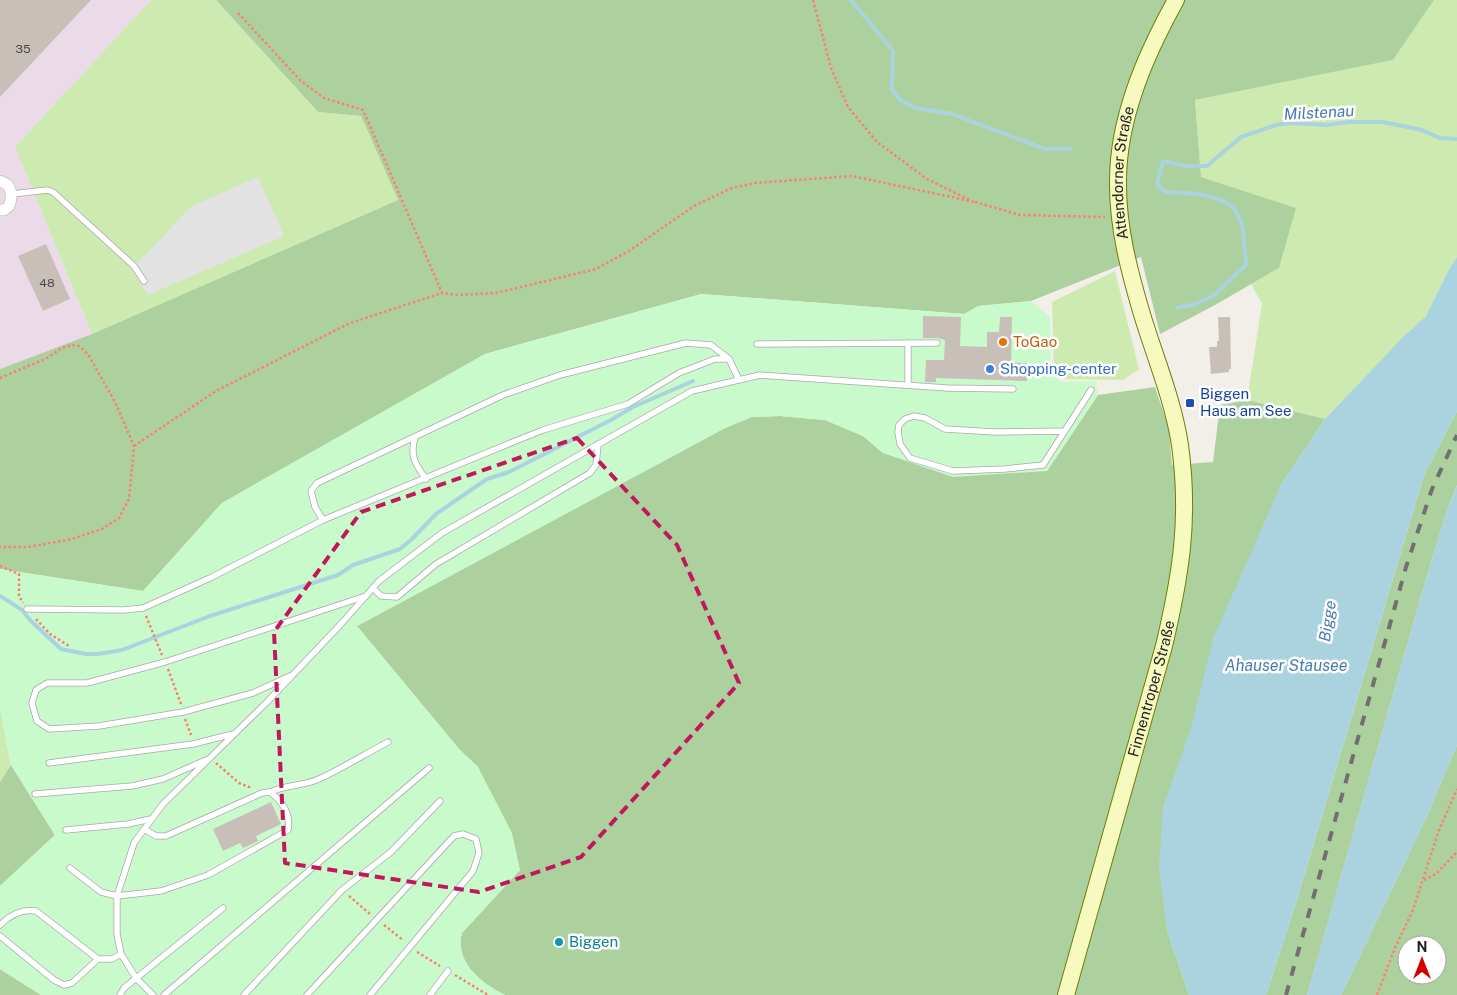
<svg xmlns="http://www.w3.org/2000/svg" width="1457" height="995" font-family="'Public Sans',sans-serif">
<rect width="100%" height="100%" fill="#f2efe9"/>
<polygon fill="#ebdbe8" points="0,0 151,0 15,147 92,334 0,369"/>
<g fill="#cdebb0">
<polygon points="151,0 216,0 318,112 361,116 398,200 92,334 15,147"/>
<polygon points="1434,0 1457,0 1457,257 1448,271 1426,316 1403,337 1325,419 1247,400 1262,304 1251,284 1279,268 1201,177 1195,100 1393,60"/>
<polygon points="1115,271 1139,369 1123,380 1065,379 1054,373 1052,302"/>
<polygon points="0,708 11,765 0,782"/>
</g>
<g fill="#add19e" fill-rule="evenodd">
<polygon points="216,0 1434,0 1393,60 1195,100 1201,177 1296,208 1279,268 1215,305 1160,334 1141,257 1031,301 978,306 965,314 701,294 485,354 222,503 143,591 0,569 0,369 92,334 398,200 361,116 318,112"/>
<path d="M1155,387L1169,429L1172,465L1213,462L1220,405L1247,400L1325,419L1281,485L1163,808L1167,930L1189,995H505C482,984 454,962 462,933L520,870L478,767L459,749L357,626L725,428L752,417L780,416L825,420L863,436L883,453L1047,471L1098,395Z"/>
<polygon points="1457,411 1457,485 1446,514 1426,579 1308,992 1307,995 1266,995 1295,906 1424,475"/>
<path d="M1457,745V995H1341L1426,818ZM1407,945H1437V975H1407Z"/>
<polygon points="11,765 55,835 0,886 0,782"/>
<polygon points="0,969 41,995 0,995"/>
</g>
<path fill="#c8facc" d="M702,294L964,314L978,306L1031,301L1050,317L1051,374L1063,382L1095,381L1098,395L1047,471L953,477L883,453L863,436L825,420L780,416L752,417L725,428L357,626L459,749L478,767L512,833L520,870L462,933C454,962 482,984 505,995H41L0,969V886L55,835L11,765L0,708V569L143,591L222,503L485,354Z"/>
<polygon fill="#e2e2e2" points="258,177 284,236 148,295 130,268 146,254 192,206"/>
<g fill="#aad3df">
<polygon points="1457,257 1457,411 1424,475 1295,906 1266,995 1189,995 1167,930 1159,867 1163,808 1192,725 1213,639 1281,485 1325,419 1403,337 1426,316 1448,271"/>
<polygon points="1457,485 1457,745 1426,818 1341,995 1307,995 1426,579 1446,514"/>
</g>
<g fill="none" stroke-linecap="round" stroke-linejoin="round">
<g stroke="#aad3df" stroke-width="4">
<polyline points="851,0 893,51 892,89 900,100 916,108 952,114 1045,149 1071,149"/>
<path d="M1177,308L1195,304L1213,296L1247,264C1243,250 1245,234 1241,221C1239,217 1236,210 1233,207C1217,193 1184,193 1165,192L1157,184L1163,161L1186,166H1207L1241,137L1276,125L1289,123L1327,125L1349,122H1383L1422,130L1440,138L1457,139"/>
<polyline points="0,596 22,610 31,621 61,649 86,654 98,654 122,650 210,616 338,575 353,565 400,549 412,539 436,514 487,479 509,472 611,420 633,407 693,381"/>
</g>
</g>
<g fill="#c7bfb8">
<polygon points="0,0 91,0 0,97"/>
<polygon points="46,244 70,299 43,311 18,256"/>
<polygon points="923,316 961,317 960,346 987,347 987,332 999,332 1000,317 1012,317 1011,363 1027,363 1027,381 936,378 936,382 925,382 926,360 944,360 945,340 937,338 923,338"/>
<polygon points="1218,317 1230,317 1231,369 1229,369 1229,372 1211,374 1209,347 1217,347 1217,341 1219,341"/>
<polygon points="271,802 281,824 256,836 258,841 243,848 240,843 223,851 213,829"/>
</g>
<g fill="none" stroke-linecap="round" stroke-linejoin="round">
<defs>
<g id="lane">
<polyline points="12,194 47,190 53,192 134,266 144,281"/>
<polyline points="908,343 908,385"/>
<polyline points="757,344 937,343"/>
<polyline points="1065,431 995,432 945,429 925,418 914,416 905,419 899,425 898,432 900,444 910,458 953,471 1005,469 1043,465 1091,390"/>
<path d="M415,437C410,455 414,463 426,479"/>
<polyline points="323,520 315,507 311,491 317,483 503,395 560,375 686,343 711,345 729,359 739,380"/>
<polyline points="373,588 381,596 397,597 436,564 590,473 596,465 598,444"/>
<polyline points="27,609 124,610 143,608 210,578 323,520 518,440 543,430 628,404 679,373 715,359 729,359"/>
<polyline points="290,676 253,693 183,712 99,726 49,729 37,721 32,703 36,690 47,683 87,683 165,662 366,596"/>
<polyline points="49,763 193,744 233,734"/>
<path d="M270,792C285,785 303,786 319,779C343,768 365,754 388,742"/>
<polyline points="35,794 132,786 163,779 206,760"/>
<polyline points="66,830 128,824 151,819"/>
<path d="M70,868L101,892L117,896L161,891L208,875L288,830C291,814 283,802 270,792L262,793L166,836H156L144,829"/>
<path d="M0,925C10,915 22,909 36,911L98,959H112L121,954"/>
<polyline points="0,936 54,980 64,985 72,983 98,959"/>
<polyline points="120,995 124,988 223,908"/>
<polyline points="153,995 136,978 121,954 117,934 117,896 134,843 163,804 268,701 341,624 379,581 442,533 692,391 760,375 947,388 1013,389"/>
<polyline points="164,995 429,768"/>
<polyline points="244,995 342,890 391,852 440,801"/>
<polyline points="307,995 454,836 463,834 476,839 479,853 473,871 370,995"/>
<polyline points="430,995 448,971"/>
</g>
<path id="street" d="M0,181C12,184 13,196 9,206L4,210H0"/>
<g id="secondary">
<path id="s1" d="M1066,995L1164,646C1181,574 1190,519 1180,445C1173,399 1154,355 1141,311C1129,270 1118,228 1118,185C1117,120 1145,56 1176,0"/>
</g>
</defs>
<use href="#lane" stroke="#a9a9a9" stroke-width="7"/>
<use href="#street" stroke="#a9a9a9" stroke-width="12"/>
<use href="#secondary" stroke="#707d05" stroke-width="18"/>
<g stroke="#fa8072" stroke-width="2.5" stroke-dasharray="2.5 2.5" stroke-linecap="butt">
<polyline points="813,0 831,68 848,107 877,142 927,179 970,200"/>
<polyline points="238,13 301,81 324,98 363,110 442,293 457,295 496,293 596,269 629,251 694,206 732,188 755,183 852,176 975,202"/>
<polyline points="975,202 1020,215 1105,217"/>
<polyline points="0,378 47,358 62,348 72,345 79,346 88,354 115,402 134,446 129,499 119,518 102,529 72,539 28,547 0,547"/>
<polyline points="134,446 216,391 350,323 442,293"/>
<polyline points="0,566 19,574 19,596 23,603"/>
<polyline points="146,616 162,655"/>
<polyline points="36,619 50,634 69,646"/>
<polyline points="168,669 181,704"/>
<polyline points="185,719 191,735"/>
<polyline points="216,763 239,783 252,788"/>
<polyline points="1424,880 1436,874 1457,852"/>
<polyline points="349,896 370,914"/>
<polyline points="384,925 403,940"/>
<polyline points="417,952 440,966"/>
<polyline points="455,975 488,995"/>
<polyline points="1377,995 1395,948 1413,910 1439,830 1457,789"/>
</g>
<use href="#lane" stroke="#fff" stroke-width="5.5"/>
<use href="#street" stroke="#fff" stroke-width="11"/>
<use href="#secondary" stroke="#f7fabf" stroke-width="16"/>
<polyline stroke="#707070" stroke-width="4" stroke-dasharray="10 10" stroke-linecap="butt" points="1286,995 1406,567 1432,489 1457,435"/>
</g>
<path fill="none" stroke="#c2185b" stroke-width="4" stroke-dasharray="10 6" stroke-linejoin="round" d="M577,438L677,545L739,683L581,857L479,892L285,863L274,632L361,512Z"/>
<circle fill="#e8710a" stroke="#fff" stroke-width="2" cx="1003" cy="342" r="5"/>
<circle fill="#3f7fe0" stroke="#fff" stroke-width="2" cx="990" cy="369" r="5"/>
<rect fill="#1a4fb4" stroke="#fff" stroke-width="2" x="1185" y="398" width="10" height="10" rx="2.5"/>
<circle fill="#0f9aa8" stroke="#fff" stroke-width="2" cx="559" cy="942" r="5"/>
<g text-anchor="middle" stroke-width="5" stroke-linejoin="round" paint-order="stroke">
<g font-size="12" fill="#4b4948">
<text x="23" y="53">35</text>
<text x="47" y="287">48</text>
</g>
<g font-size="15" fill="#222" stroke="#fff">
<text dy="5" stroke="none"><textPath href="#s1" startOffset="846">Attendorner Straße</textPath></text>
<text dy="5" stroke="none"><textPath href="#s1" startOffset="318">Finnentroper Straße</textPath></text>
</g>
<g font-size="15" fill="#c56008" stroke="#fff" text-anchor="start">
<text x="1013" y="347">ToGao</text>
</g>
<g font-size="15" fill="#366cbe" stroke="#fff" text-anchor="start">
<text x="1000" y="374">Shopping-center</text>
</g>
<g font-size="15" fill="#164399" stroke="#fff" text-anchor="start">
<text x="1200" y="399">Biggen<tspan x="1200" dy="17">Haus am See</tspan></text>
</g>
<g font-size="15" fill="#0d838f" stroke="#fff" text-anchor="start">
<text x="569" y="947">Biggen</text>
</g>
<g font-size="16" font-style="italic" fill="#4a7aab" stroke="#fff">
<text transform="translate(1319 112) rotate(-3)" y="6">Milstenau</text>
<text transform="translate(1327 621) rotate(-81)" y="6">Bigge</text>
<text x="1286" y="671">Ahauser Stausee</text>
</g>
</g>
<g transform="translate(1422 960)"><circle r="24" fill="#ffffff" stroke="#a7a7a7"/>
<path d="M0-4L9 19L0 12L-9 19Z" fill="#d40000"/>
<text y="-8" font-size="14" font-weight="bold" text-anchor="middle" fill="#222222">N</text>
</g>
</svg>
